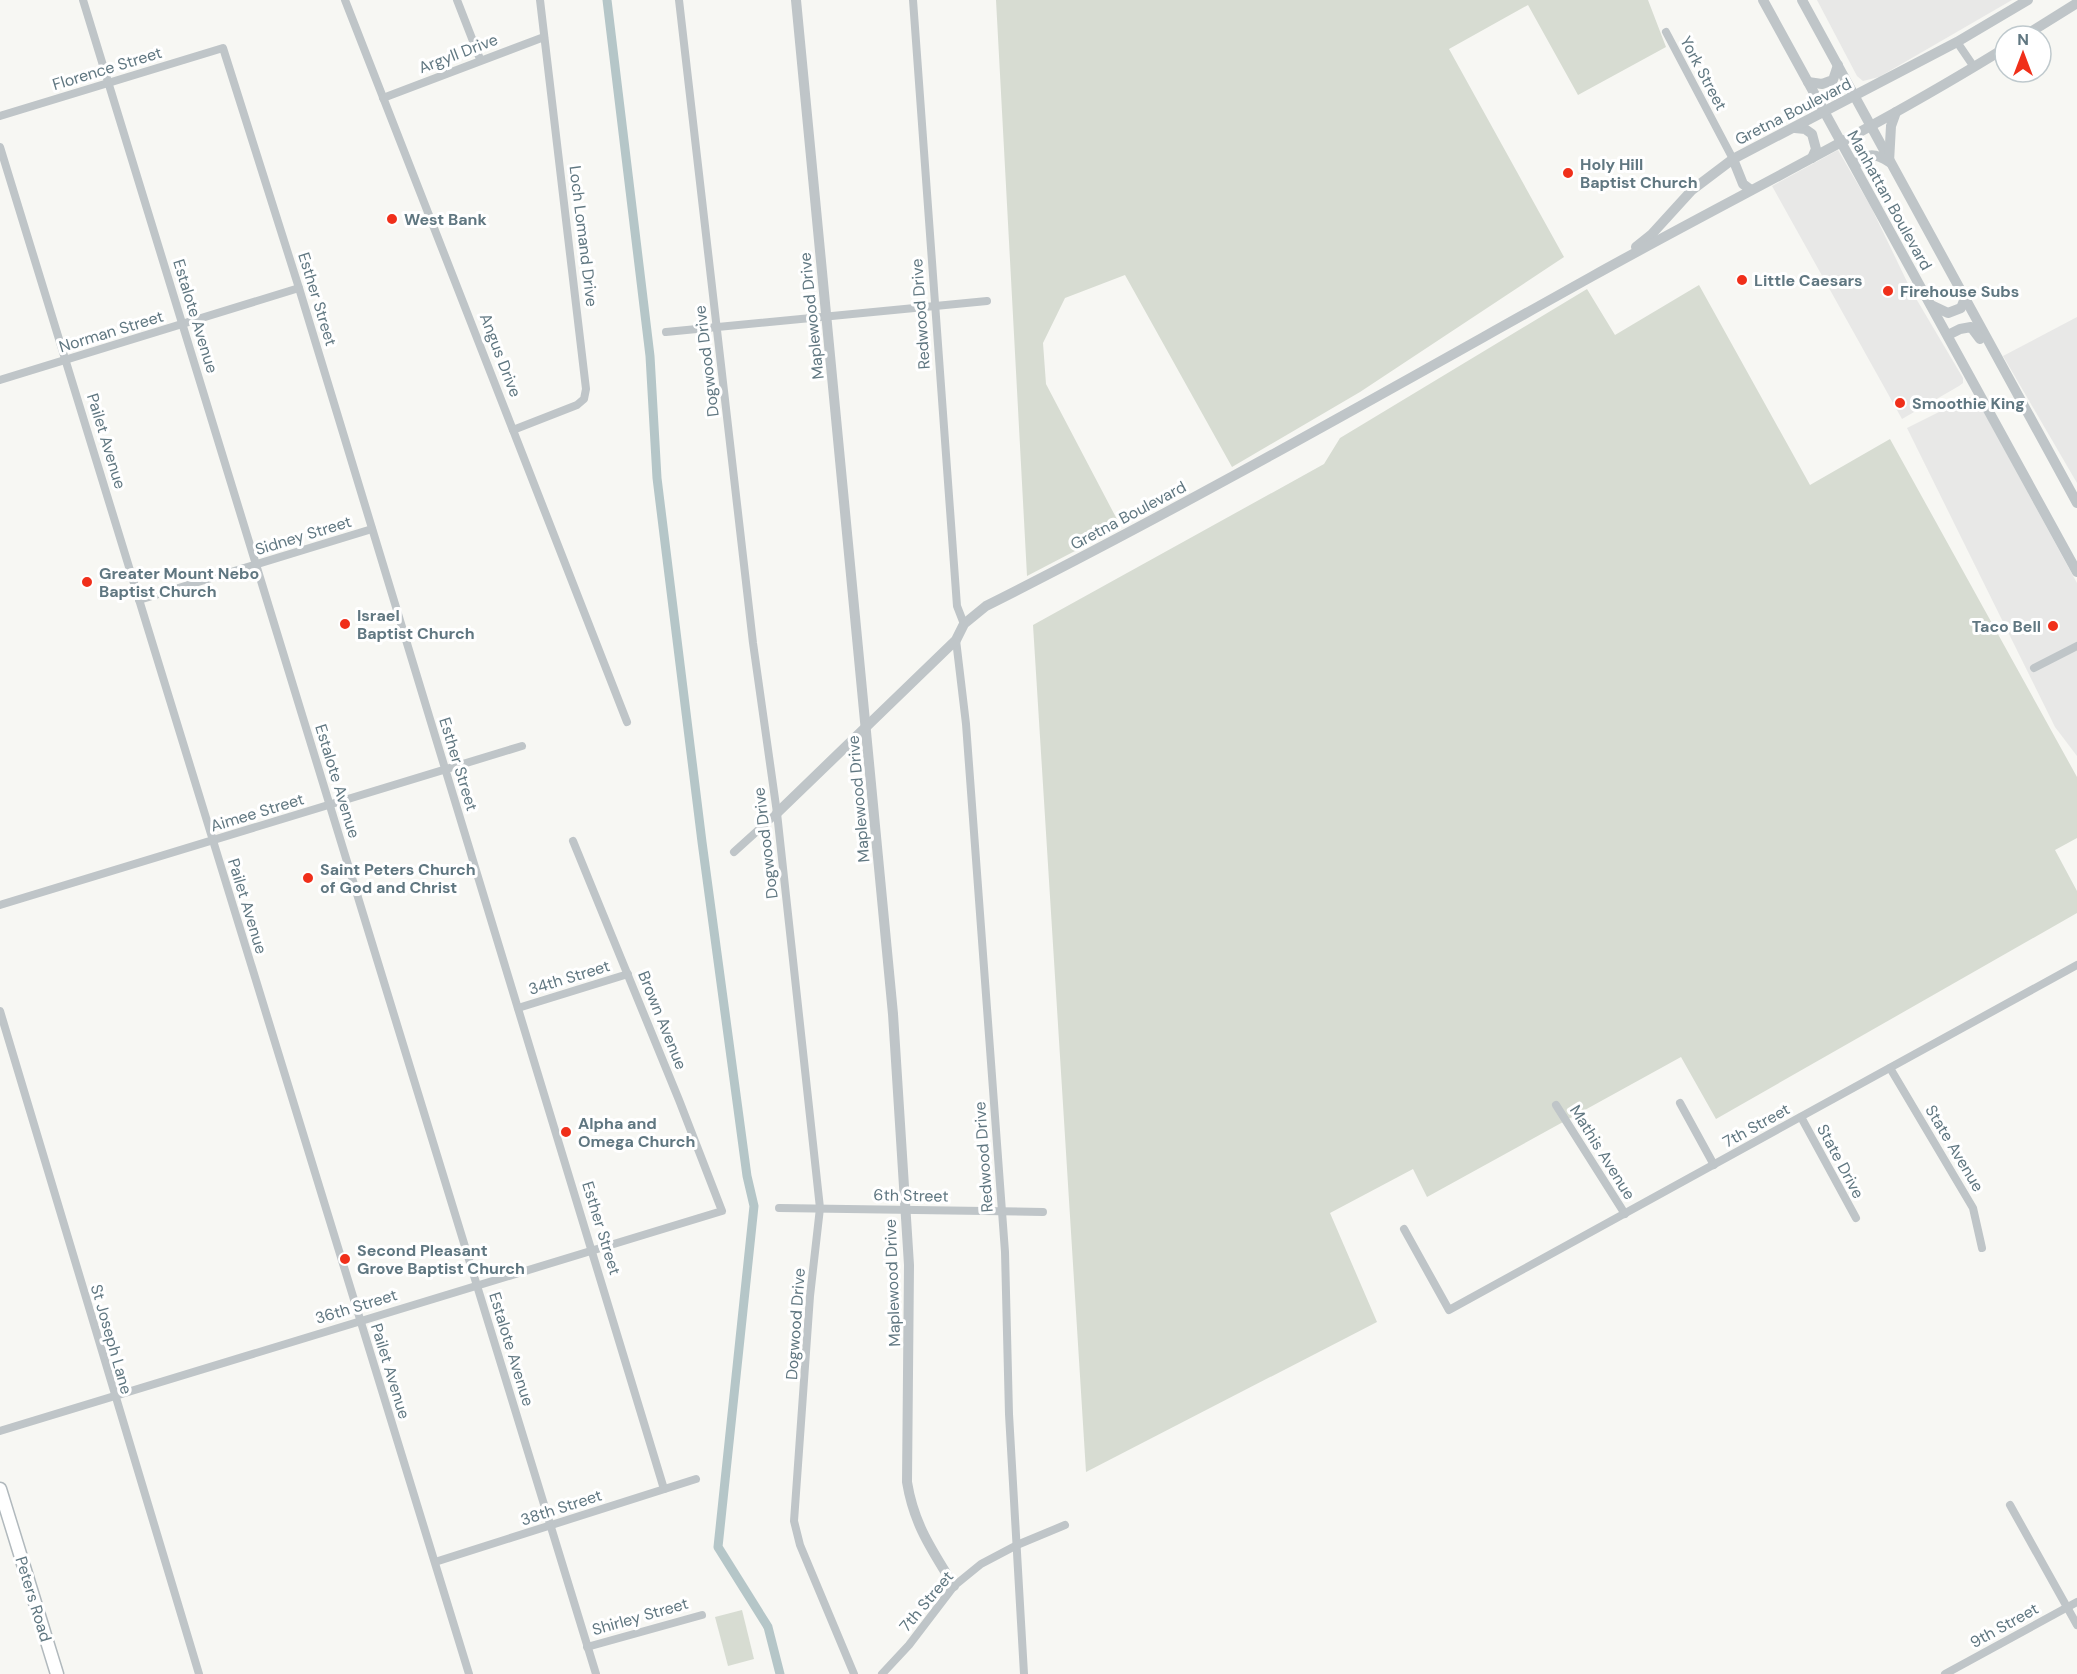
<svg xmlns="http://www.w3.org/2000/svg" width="2077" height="1674" font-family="'DM Sans',sans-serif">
<rect width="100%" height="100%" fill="#f7f7f3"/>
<g fill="#e8e8e7">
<polygon points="1817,0 2012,0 1879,77 1863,81 1857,76"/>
<polygon points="1838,150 1871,207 1911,290 1963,378 1963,383 1959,386 1902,419 1772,186"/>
<polygon points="2077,317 2077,483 2003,356"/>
<polygon points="1969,397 1978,401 2077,583 2077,756 2055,727 1907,428"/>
</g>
<g fill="#d7dcd2">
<polygon points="996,0 1648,0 1666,47 1578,95 1528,5 1449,49 1564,257 1360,392 1232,467 1125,275 1065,298 1043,343 1046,384 1121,527 1027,576"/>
<polygon points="1699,285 1810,485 1890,439 2077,777 2077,838 2055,850 2077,891 2077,913 1716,1119 1681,1057 1427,1197 1413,1169 1330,1213 1377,1322 1086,1472 1033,625 1324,464 1340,438 1587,289 1615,335"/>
<polygon points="742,1610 754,1659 728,1666 715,1617"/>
</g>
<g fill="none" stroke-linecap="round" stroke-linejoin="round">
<polyline stroke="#b5c6c8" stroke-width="9" points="607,0 650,356 657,478 702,842 747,1176 754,1206 718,1547 768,1627 780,1674"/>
<defs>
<polyline id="secondary" points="0,1489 57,1674"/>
</defs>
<use href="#secondary" stroke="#b1b9bd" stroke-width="15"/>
<g stroke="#bfc5c8" stroke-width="8">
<polyline points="83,0 596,1674"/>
<polyline points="345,0 627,722"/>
<polyline points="457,0 480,59"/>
<polyline points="679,0 753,643 777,813 820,1208 810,1296 794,1521 800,1545 854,1674"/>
<polyline points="913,0 957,606 964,624"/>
<polyline points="1666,32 1733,159"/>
<polyline points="1957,42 1974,67"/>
<polyline points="383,98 544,37"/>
<polyline points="0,116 223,48 299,288 664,1489"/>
<polyline points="0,147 469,1674"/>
<polyline points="666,332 987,301"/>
<polyline points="0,380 299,288"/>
<polyline points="513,430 577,405 584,399 586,389 540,0"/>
<polyline points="139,600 372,529"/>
<polyline points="956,640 966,724 1005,1252 1009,1414 1024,1674"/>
<polyline points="2034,668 2077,646"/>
<polyline points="734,852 777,813"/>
<polyline points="0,905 522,746"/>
<polyline points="518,1008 628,974"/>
<polyline points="0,1011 199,1674"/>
<polyline points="1890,1068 1973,1208 1982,1248"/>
<polyline points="1680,1103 1714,1165"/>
<polyline points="1556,1105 1625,1214"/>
<polyline points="1801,1117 1856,1218"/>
<polyline points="779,1208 1043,1212"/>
<polyline points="1404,1229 1449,1310 2077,965"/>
<polyline points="0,1431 722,1211 679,1100 573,841"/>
<polyline points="2010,1505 2077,1625"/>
<polyline points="435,1562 696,1479"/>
<polyline points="587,1647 702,1615"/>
<polyline points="882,1674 909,1645 954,1586 981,1564 1017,1545 1065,1525"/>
<polyline points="1945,1674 2077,1602"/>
</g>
<g stroke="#bfc5c8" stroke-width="10">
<path d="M796,0L893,1014L909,1265L907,1482C914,1525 932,1550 954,1586"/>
<polyline points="1763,0 2077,572"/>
<polyline points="1802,0 2077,503"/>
<polyline points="2024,36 2077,3"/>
<polyline points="1808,82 1822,84 1833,80 1838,65"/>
<polyline points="1795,128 1805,129 1812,134 1816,149 1812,158"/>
<polyline points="1733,159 1743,184 1751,190"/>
<path d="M1855,166C1864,152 1876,153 1889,162L1891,126L1896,112"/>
<polyline points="1636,247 1651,235 1692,190 1733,159 1957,42 2028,0"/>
<polyline points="1931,305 1948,313 1961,308 1965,298"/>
<polyline points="1948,335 1960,329 1971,327 1980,339"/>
<path d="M777,813L956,640L964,624L986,606C1191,503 1390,389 1591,277C1729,200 1871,131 2005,48"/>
</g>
<use href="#secondary" stroke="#fff" stroke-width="12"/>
</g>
<g fill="#f02f1a" stroke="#fff" stroke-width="2">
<circle cx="1568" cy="173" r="6"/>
<circle cx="392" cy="219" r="6"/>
<circle cx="1742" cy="280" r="6"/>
<circle cx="1888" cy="291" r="6"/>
<circle cx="1900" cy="403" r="6"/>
<circle cx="87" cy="582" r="6"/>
<circle cx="345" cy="624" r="6"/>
<circle cx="2053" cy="626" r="6"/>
<circle cx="308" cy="878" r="6"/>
<circle cx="566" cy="1132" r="6"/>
<circle cx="345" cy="1259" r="6"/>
</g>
<g text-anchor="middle" stroke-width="6" stroke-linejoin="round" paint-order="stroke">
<g font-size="16" fill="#607781" stroke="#fff">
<text transform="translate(458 53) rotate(-21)" y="6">Argyll Drive</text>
<text transform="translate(107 68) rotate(-17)" y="6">Florence Street</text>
<text transform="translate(1704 73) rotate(62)" y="6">York Street</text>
<text transform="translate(1793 111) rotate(-27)" y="6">Gretna Boulevard</text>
<text transform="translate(1890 200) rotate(61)" y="6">Manhattan Boulevard</text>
<text transform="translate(584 236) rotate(83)" y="6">Loch Lomand Drive</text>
<text transform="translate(318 299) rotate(73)" y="6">Esther Street</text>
<text transform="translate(920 314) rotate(-94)" y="6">Redwood Drive</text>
<text transform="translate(196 316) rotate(73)" y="6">Estalote Avenue</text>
<text transform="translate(811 316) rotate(-96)" y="6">Maplewood Drive</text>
<text transform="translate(111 331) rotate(-17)" y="6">Norman Street</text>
<text transform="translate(501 355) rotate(69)" y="6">Angus Drive</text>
<text transform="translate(706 361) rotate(-97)" y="6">Dogwood Drive</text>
<text transform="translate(107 441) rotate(73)" y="6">Pailet Avenue</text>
<text transform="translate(1128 515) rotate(-28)" y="6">Gretna Boulevard</text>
<text transform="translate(303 535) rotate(-17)" y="6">Sidney Street</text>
<text transform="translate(459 764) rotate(73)" y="6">Esther Street</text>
<text transform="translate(338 781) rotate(73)" y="6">Estalote Avenue</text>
<text transform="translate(858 799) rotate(-95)" y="6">Maplewood Drive</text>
<text transform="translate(257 812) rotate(-17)" y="6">Aimee Street</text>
<text transform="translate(765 843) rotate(-97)" y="6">Dogwood Drive</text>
<text transform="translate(248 906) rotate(73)" y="6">Pailet Avenue</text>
<text transform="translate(569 977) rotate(-17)" y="6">34th Street</text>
<text transform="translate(663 1020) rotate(68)" y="6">Brown Avenue</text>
<text transform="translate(1756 1125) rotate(-29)" y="6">7th Street</text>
<text transform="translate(1955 1148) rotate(59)" y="6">State Avenue</text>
<text transform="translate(1603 1152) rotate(58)" y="6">Mathis Avenue</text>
<text transform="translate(983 1157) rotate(-94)" y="6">Redwood Drive</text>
<text transform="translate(1841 1161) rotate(62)" y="6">State Drive</text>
<text transform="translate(911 1195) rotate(1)" y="6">6th Street</text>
<text transform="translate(602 1228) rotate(73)" y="6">Esther Street</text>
<text transform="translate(892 1283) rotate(-92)" y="6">Maplewood Drive</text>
<text transform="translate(356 1306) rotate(-17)" y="6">36th Street</text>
<text transform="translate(795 1324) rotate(-86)" y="6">Dogwood Drive</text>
<text transform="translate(112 1339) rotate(74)" y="6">St Joseph Lane</text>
<text transform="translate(512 1349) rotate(73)" y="6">Estalote Avenue</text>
<text transform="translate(391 1371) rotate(73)" y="6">Pailet Avenue</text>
<text transform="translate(561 1507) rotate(-18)" y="6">38th Street</text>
<text transform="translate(34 1599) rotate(73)" y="6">Peters Road</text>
<text transform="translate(926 1601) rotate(-50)" y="6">7th Street</text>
<text transform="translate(640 1616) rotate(-16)" y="6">Shirley Street</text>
<text transform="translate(2004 1625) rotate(-29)" y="6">9th Street</text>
</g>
<g font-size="16" font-weight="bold" fill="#607781" stroke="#fff" text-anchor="start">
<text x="1580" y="170">Holy Hill<tspan x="1580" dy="18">Baptist Church</tspan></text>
<text x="404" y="225">West Bank</text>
<text x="1754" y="286">Little Caesars</text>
<text x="1900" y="297">Firehouse Subs</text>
<text x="1912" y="409">Smoothie King</text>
<text x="99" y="579">Greater Mount Nebo<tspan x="99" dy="18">Baptist Church</tspan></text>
<text x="357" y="621">Israel<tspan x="357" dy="18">Baptist Church</tspan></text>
<text x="2041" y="632" text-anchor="end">Taco Bell</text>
<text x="320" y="875">Saint Peters Church<tspan x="320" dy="18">of God and Christ</tspan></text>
<text x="578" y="1129">Alpha and<tspan x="578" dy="18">Omega Church</tspan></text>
<text x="357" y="1256">Second Pleasant<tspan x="357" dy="18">Grove Baptist Church</tspan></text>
</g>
</g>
<g transform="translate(2023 54)"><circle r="28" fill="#ffffff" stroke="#bfc9cd" stroke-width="1.5"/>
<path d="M0-4.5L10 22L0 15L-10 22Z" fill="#f02f1a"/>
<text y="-9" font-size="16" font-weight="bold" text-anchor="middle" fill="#607781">N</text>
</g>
</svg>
